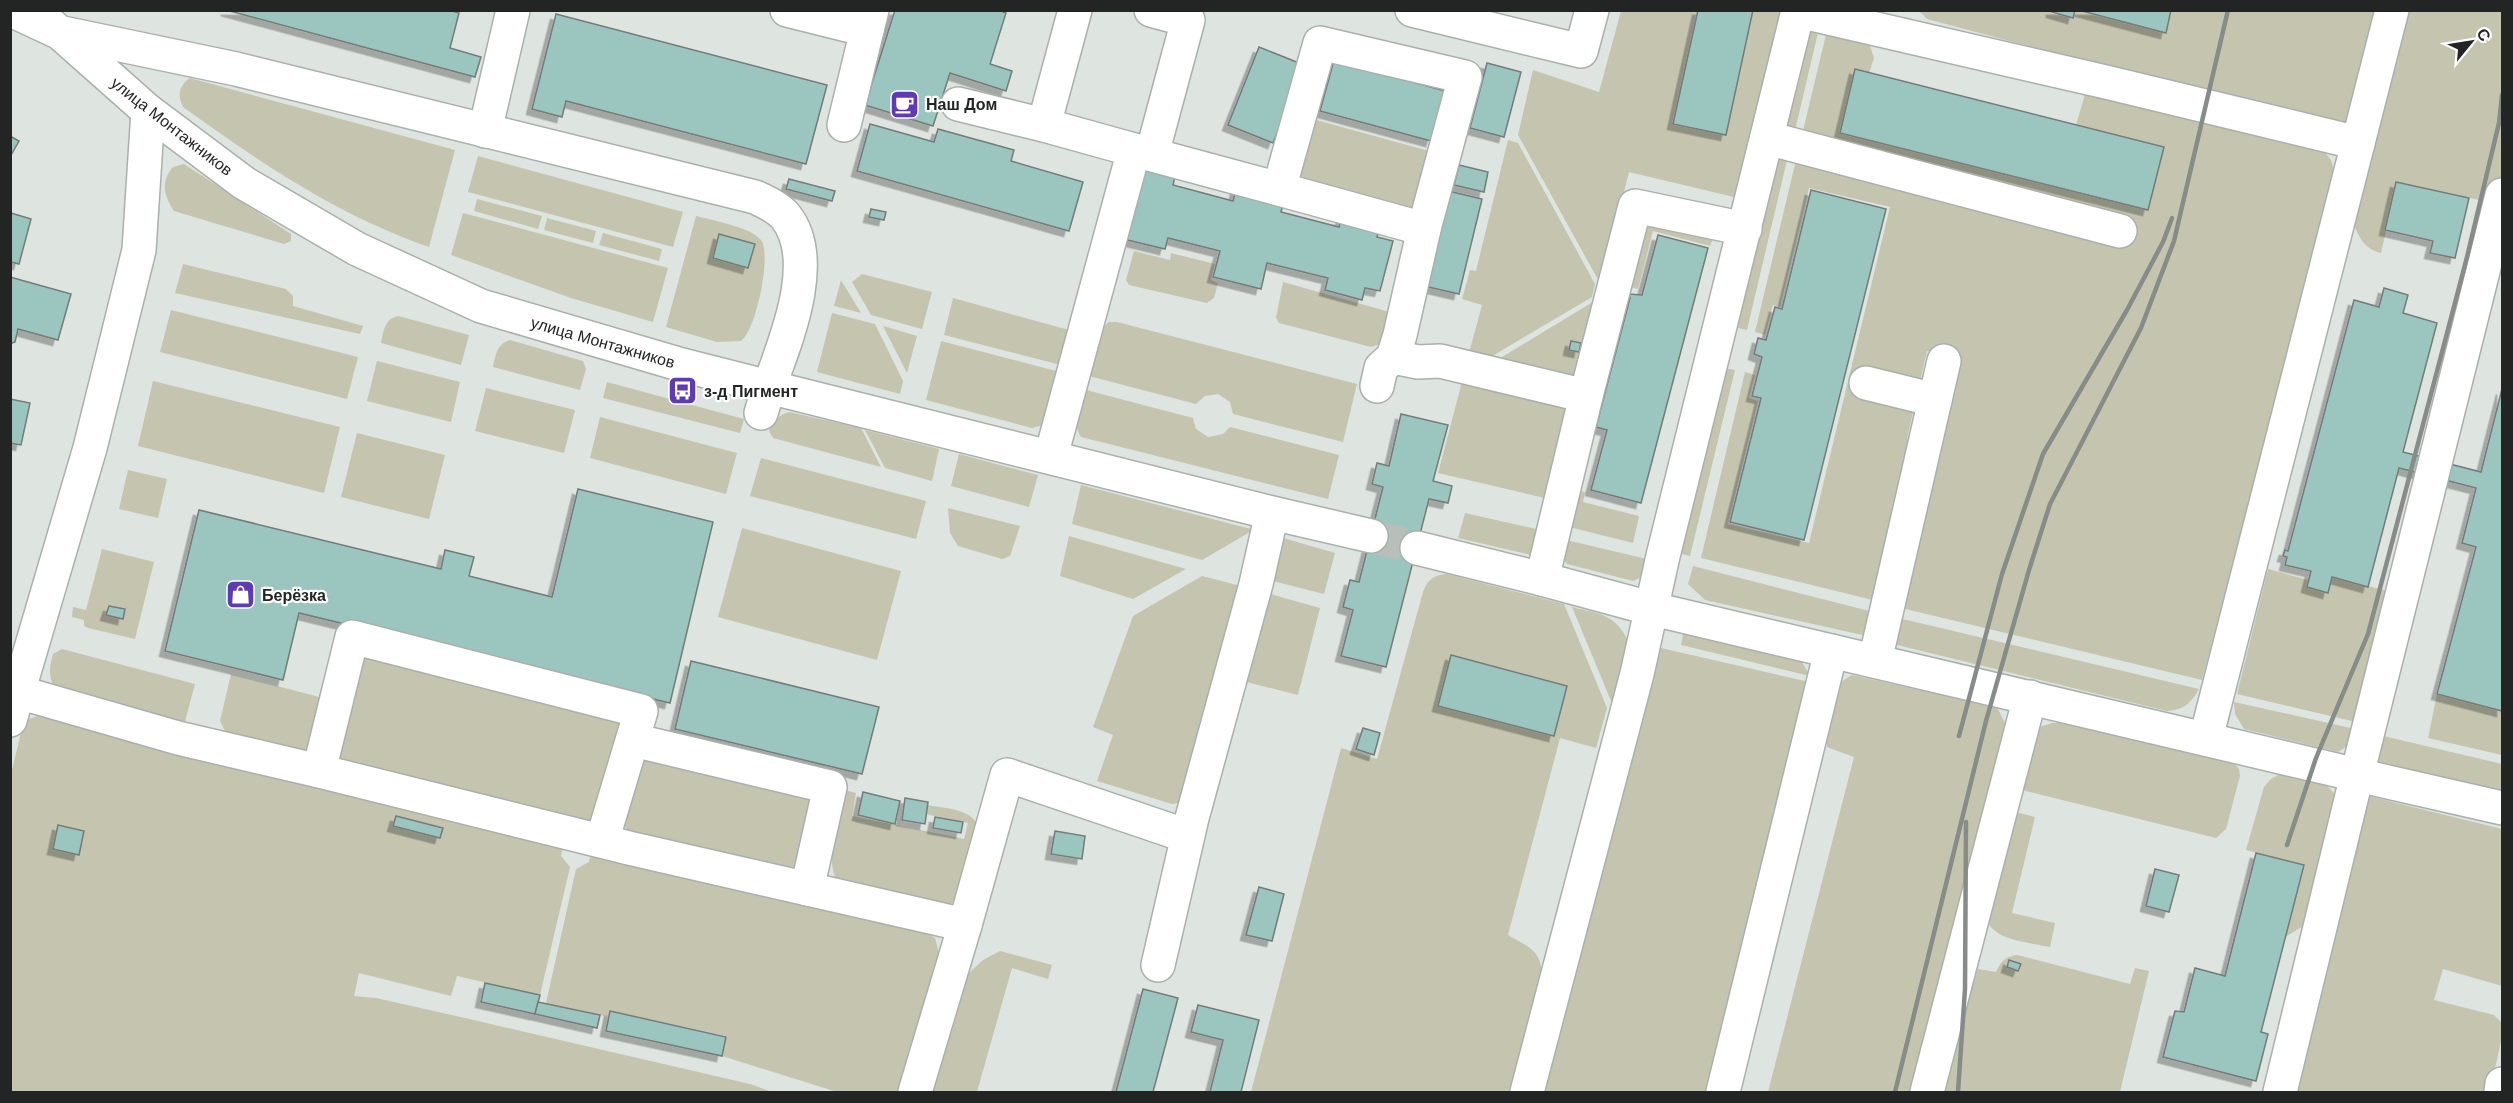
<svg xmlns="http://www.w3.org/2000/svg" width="2513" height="1103" font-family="Arial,sans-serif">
<defs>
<filter id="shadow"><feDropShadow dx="-5.5" dy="5.5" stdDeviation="0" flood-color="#0004"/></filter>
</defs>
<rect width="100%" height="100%" fill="#dee4e0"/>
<g fill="#c5c4ae" fill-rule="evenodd">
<polygon points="1698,10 1673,123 1726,135 1753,11 1784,11 1738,198 1629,172 1601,285 1518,135 1533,70 1599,92 1621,11"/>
<polygon points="1919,11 2052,11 2052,13 2073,18 2075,11 2078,11 2166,33 2171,11 2375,11 2351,117 2344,123 2317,123 1927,19"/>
<path d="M2405,11H2502V205L2397,182L2381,253C2365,249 2360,239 2354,225Z"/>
<polygon points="1809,24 1820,24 1794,135 1786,126"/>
<polygon points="1828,26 1869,43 1874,58 1869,73 1855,70 1840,133 2148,210 2164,147 2076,125 2085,94 2320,146 2331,160 2336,178 2202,680 1893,606 1941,448 1962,359 1927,351 1907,439 1919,442 1881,602 1701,558 1745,372 1755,375 1749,398 1758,401 1728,524 1809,543 1890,207 1809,188 1780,307 1773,305 1765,335 1755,332"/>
<path d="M190,78L455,150L429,247C337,215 261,163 183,107C177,94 179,86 190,78Z"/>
<polygon points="1309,118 1429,151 1414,208 1294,175"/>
<polygon points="1508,140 1518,143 1595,284 1592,297 1489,358 1469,353 1482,305 1462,299 1470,270 1476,271"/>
<polygon points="478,156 683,212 673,247 468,192"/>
<polygon points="1788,156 1747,330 1734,327 1778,157"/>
<path d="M184,164L291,234V241L284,244L174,211C164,196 160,182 173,167Z"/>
<polygon points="477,199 542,216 538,229 474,211"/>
<polygon points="463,213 668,268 653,322 571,298 451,255"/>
<path d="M696,216C711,220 751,227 761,240C772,254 756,331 741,341L717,342L666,327ZM719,234L748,268L713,258Z"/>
<polygon points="547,218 596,231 593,243 544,230"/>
<polygon points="1647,224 1656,224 1713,239 1710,246 1653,231 1638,289 1624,285"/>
<polygon points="603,233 662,249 659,261 599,245"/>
<polygon points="1134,251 1170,260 1171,253 1215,264 1211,280 1218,283 1214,298 1207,303 1129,285 1126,280"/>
<polygon points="183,264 286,289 293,296 293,306 363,326 360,334 175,293"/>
<polygon points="862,274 932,292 922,329 871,315 852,282"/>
<polygon points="841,280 861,313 834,306"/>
<polygon points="1283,282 1393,313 1380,344 1371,347 1279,323 1276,318"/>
<polygon points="953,298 1069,330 1061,365 944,335"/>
<polygon points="1596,300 1575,377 1497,360"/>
<polygon points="171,310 358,357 347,399 160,352"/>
<polygon points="832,313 875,324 903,381 900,394 817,372"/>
<path d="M398,316L469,335L461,365L381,343C384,330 384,320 398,316Z"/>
<polygon points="1109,322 1117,322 1357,384 1343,442 1233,414 1230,402 1218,394 1205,396 1196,404 1089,376 1101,329"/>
<polygon points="883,326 917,336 907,373"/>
<path d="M510,340L583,361L586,369L580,390L493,367C496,354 497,344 510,340Z"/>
<polygon points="941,341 1060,372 1043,425 1032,428 926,400"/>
<polygon points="377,361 460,382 451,422 367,401"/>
<polygon points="1725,368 1735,370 1690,556 1678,553"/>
<polygon points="1463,378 1568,406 1549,499 1438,473"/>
<polygon points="153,381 340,427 324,493 138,446"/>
<polygon points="607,382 744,419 740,433 603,398"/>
<polygon points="486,388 575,410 564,453 475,431"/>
<path d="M1086,390L1193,418L1196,429L1208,437L1223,434L1230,427L1339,455L1328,499L1081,437C1071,424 1082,404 1086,390Z"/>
<path d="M789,412L861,428L881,467L773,438L769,431C771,421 780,415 789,412Z"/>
<polygon points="600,417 737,453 726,494 590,458"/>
<polygon points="865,430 939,449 932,481 885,468"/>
<polygon points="357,433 445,455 429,519 341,497"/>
<polygon points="959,454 1038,475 1029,507 951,486"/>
<polygon points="761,458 926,501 916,539 750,496"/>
<polygon points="128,470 167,479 158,518 119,509"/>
<polygon points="1081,485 1251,529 1250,532 1202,560 1072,524"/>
<polygon points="1574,490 1585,492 1583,502 1639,516 1633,543 1565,526"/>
<polygon points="948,508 1020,526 1010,556 1002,559 958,546 950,533"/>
<polygon points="1465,513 1541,530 1531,555 1458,538"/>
<polygon points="742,528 901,571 877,660 718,617"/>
<polygon points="1069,536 1186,569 1133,599 1060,576"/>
<polygon points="1280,537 1335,553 1324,594 1269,580"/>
<polygon points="1562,539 1651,560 1645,576 1633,581 1567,564 1562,558"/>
<polygon points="102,549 154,562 135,639 88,628 84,626 84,620 72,617 73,607 86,610"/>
<polygon points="1693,566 1877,613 1867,636 1705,600 1688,584"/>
<polygon points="2268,569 2308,580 2307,587 2328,593 2332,577 2392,592 2356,722 2237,694"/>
<path d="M1447,574L1564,604L1607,708L1596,748L1560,738L1508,935C1530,948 1542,950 1542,979L1514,1092H1251L1341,748L1377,759L1423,592C1428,579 1434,575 1447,574ZM1451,655L1567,686L1553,736L1438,706Z"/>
<polygon points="1202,576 1241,586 1183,800 1178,803 1172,804 1097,781 1113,735 1093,727 1133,616"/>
<polygon points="1266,593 1320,608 1298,695 1243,681"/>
<path d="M1572,607C1603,615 1614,613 1630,644L1614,708Z"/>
<path d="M1890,616L2199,689C2191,703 2184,710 2167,711L1889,643Z"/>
<polygon points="1683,634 1802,662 1810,676 1681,645"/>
<polygon points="1661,648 1809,682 1708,1092 1543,1092"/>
<path d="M62,649L195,684L183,729L57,691C48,679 49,668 53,654Z"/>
<polygon points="364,657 616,714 621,724 598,816 590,823 340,760 338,756"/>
<polygon points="231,674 327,699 315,745 304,753 229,739 220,721"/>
<polygon points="1852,675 1997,707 2006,725 1915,1092 1768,1092 1854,757 1827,747 1826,730 1839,683"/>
<polygon points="2437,694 2502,711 2502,755 2428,738"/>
<polygon points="2234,702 2355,729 2346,747 2338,752 2244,729 2235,714"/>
<path d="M41,715L318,789L563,846L561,856L570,867L540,995L457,976L451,996L359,973L354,996L376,998L465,1018L750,1084L772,1092H11V774L23,724L29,719ZM58,825L84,831L78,855L53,849Z"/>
<polygon points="2053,723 2067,723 2234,763 2239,769 2240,776 2226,829 2216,838 2018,789 2032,734 2042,726"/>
<polygon points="2375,734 2502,764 2502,793 2368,763"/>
<polygon points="648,758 806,796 810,802 796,867 789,869 628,831 623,824 642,760"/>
<polygon points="2280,774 2325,784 2337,796 2310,922 2285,937 2303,865 2246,850 2264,787 2271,779"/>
<path d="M845,790L856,793L852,816L964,839L968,823L926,814L928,805C946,809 972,808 979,828L954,900L945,911L837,882C824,855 839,819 845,790Z"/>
<polygon points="2360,794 2502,829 2502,986 2443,969 2434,1000 2494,1015 2502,1023 2502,1036 2490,1092 2291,1092"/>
<path d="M2012,811L2035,817L2012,913L2055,923L2050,947C2028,942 1993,941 1986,918Z"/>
<polygon points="591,852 926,933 935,938 940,957 900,1092 837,1092 722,1056 726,1036 611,1011 609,1017 546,1003 576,869 589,862"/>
<polygon points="1000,951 1052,965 1048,979 1012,968 977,1092 932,1092 968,974 983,960"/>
<path d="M2017,955L2130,984L2135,968L2149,971L2120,1092H1940L1978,969L1996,972C2001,961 2005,957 2017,955Z"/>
</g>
<g fill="#9bc6bf" stroke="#747b7a" stroke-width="1.5" filter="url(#shadow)">
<polygon points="226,10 449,10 459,13 450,48 481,57 475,77"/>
<polygon points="895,10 999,10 1006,13 990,64 1012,71 1006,91 950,73 933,126 865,105"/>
<polygon points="1698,10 1753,10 1726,135 1673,124"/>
<polygon points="2052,10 2075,10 2073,18 2052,12"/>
<polygon points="2078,10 2171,10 2166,33"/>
<polygon points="556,14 827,85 806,164 566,101 562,117 532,109"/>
<polygon points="1259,47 1304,65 1273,143 1228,125"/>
<polygon points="1334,60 1445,91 1431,141 1320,111"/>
<polygon points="1487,63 1521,72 1504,137 1470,128"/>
<polygon points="1855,69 2164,147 2148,210 1840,133"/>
<polygon points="870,124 934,142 938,129 1014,150 1011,161 1083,182 1069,231 857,171"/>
<polygon points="10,136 19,141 10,157"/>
<polygon points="1138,163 1176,173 1173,185 1233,201 1236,189 1284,201 1281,212 1339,227 1343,213 1381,223 1377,237 1393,241 1380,291 1365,288 1362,300 1325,290 1328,278 1267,263 1261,289 1213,277 1220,251 1168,238 1165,249 1119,238"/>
<polygon points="1459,165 1488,172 1484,192 1454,185"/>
<polygon points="789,179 835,191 832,201 786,189"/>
<polygon points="2396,182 2469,198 2455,258 2430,253 2433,241 2385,230"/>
<polygon points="1811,190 1886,209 1804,540 1730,522 1761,398 1752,396 1762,357 1754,354 1758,338 1766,340 1775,307 1782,309"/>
<polygon points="1448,191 1482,199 1459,294 1424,286"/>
<polygon points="871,209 886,212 884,220 869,217"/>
<polygon points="11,213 31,219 19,264 11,262 10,265"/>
<polygon points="719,234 755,244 748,268 713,258"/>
<polygon points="1658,235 1708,248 1641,503 1591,490 1607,430 1596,427 1630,298 1629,294 1642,295"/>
<polygon points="10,277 71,294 58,340 18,329 15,342 10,344"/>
<polygon points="2384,288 2408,295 2403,313 2437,323 2403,452 2481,472 2502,389 2502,711 2437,694 2476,547 2462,543 2476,488 2399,468 2368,587 2332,577 2328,593 2307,587 2311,571 2285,565 2287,557 2283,556 2285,550 2288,551 2354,300 2379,307"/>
<polygon points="1571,341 1581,343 1579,352 1569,350"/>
<polygon points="10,399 30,403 21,445 10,443"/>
<polygon points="1401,414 1448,425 1433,481 1452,486 1448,503 1429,499 1386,667 1341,656 1353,610 1343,607 1350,580 1359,582 1383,487 1372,484 1377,463 1389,466"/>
<polygon points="578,489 713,522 670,703 299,613 283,680 165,651 199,510 441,569 445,550 474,557 469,576 552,597"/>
<polygon points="109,606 125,609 123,619 106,615"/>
<polygon points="1451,655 1567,686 1554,736 1438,706"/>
<polygon points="691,661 879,707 862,774 675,729"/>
<polygon points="1363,728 1380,733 1374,755 1356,749"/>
<polygon points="863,792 900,801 895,824 858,815"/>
<polygon points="905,798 928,802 925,824 902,820"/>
<polygon points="396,816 443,828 440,838 393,826"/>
<polygon points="935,817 963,822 961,833 933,828"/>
<polygon points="58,825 84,831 79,855 53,849"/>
<polygon points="1055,831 1085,836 1082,859 1051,854"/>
<polygon points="2256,853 2304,865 2261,1032 2268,1034 2256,1081 2163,1057 2175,1011 2184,1012 2195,968 2225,976"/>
<polygon points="2155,869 2179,875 2169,912 2146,906"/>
<polygon points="1259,887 1284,894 1272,941 1246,935"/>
<polygon points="2009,960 2021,964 2018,971 2007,967"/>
<polygon points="485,983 540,995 535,1014 481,1002"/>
<polygon points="1143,989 1178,998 1153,1092 1116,1092"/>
<polygon points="538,1002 600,1015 597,1028 535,1014"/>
<polygon points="1198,1005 1259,1020 1241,1092 1210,1092 1223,1040 1191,1032"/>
<polygon points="610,1011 726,1037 722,1056 606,1031"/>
</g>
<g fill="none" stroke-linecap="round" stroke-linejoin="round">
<polyline stroke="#b8beba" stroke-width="33" stroke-dasharray="33 16" stroke-linecap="butt" points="1371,536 1417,548"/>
<defs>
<g id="minor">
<path d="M11,10L58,32L236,69L755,197C766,202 779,208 786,217C820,261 785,342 769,387L682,365L481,306L357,249L244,183L148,111L34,10"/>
<polyline points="787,10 867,30 872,10"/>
<polyline points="1151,10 1188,20 1152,154"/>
<polyline points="1412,10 1581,51 1592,10"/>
<polyline points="958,104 1044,125"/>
<polyline points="844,125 867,30"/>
<polyline points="485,131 513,10"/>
<polyline points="1767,138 2120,231"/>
<polyline points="1134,150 1279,189 1320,43 1465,77 1424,229 1400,335 1393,357 1381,368 1377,386"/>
<polyline points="1279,189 1424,229"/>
<polyline points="2502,195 2357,775 2502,808"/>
<polyline points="1745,229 1635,206 1586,396 1542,579 1653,609 2357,775 2280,1092"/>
<polyline points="1393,357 1418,362 1440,361 1586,396"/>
<polyline points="1866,383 1935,400"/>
<polyline points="761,413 769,387 1272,513 1371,536"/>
<polyline points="1051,456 1134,150 1044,125 1075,10"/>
<polyline points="1417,548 1542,579"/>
<polyline points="1875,661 1944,361"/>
<polyline points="18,692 178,738 319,771 633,849 965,925 915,1092"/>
<polyline points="10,720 90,448 139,250 148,111"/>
<polyline points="2206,738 2392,10"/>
<polyline points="633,740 830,787 807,889"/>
<polyline points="319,771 352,637 641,711 602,841"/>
<polyline points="965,925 1007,775 1187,836"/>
<polyline points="1158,965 1192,818 1256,584 1272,513"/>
<polyline points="1527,1092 1637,674 1663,556 1798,11 2110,83 2358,143"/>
<polyline points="1723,1092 1831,651"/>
<polyline points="1927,1092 2030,697"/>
<polyline points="2501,1092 2502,1084"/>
</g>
</defs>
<use href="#minor" stroke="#aab0ac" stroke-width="36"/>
<use href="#minor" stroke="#fff" stroke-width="33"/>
<g stroke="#878c89" stroke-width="4.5">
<polyline points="1959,736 2002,574 2043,454 2127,310 2163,242 2172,218"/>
<polyline points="2287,845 2316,758 2368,634 2467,257 2499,123 2502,95"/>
<polyline points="1895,1092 1986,721 2029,570 2050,504 2141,328 2174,241 2228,10"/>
<polyline points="1958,1092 1965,989 1966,822"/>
</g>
</g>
<defs>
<symbol id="cafe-square" viewBox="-11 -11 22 22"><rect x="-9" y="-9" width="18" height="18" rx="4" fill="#5f3bb3" stroke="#fff"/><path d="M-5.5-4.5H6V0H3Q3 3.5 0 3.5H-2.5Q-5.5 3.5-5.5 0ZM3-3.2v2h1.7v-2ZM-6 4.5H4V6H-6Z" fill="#fff"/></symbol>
<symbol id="bus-square" viewBox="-11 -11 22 22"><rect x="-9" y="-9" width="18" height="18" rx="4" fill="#5f3bb3" stroke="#fff"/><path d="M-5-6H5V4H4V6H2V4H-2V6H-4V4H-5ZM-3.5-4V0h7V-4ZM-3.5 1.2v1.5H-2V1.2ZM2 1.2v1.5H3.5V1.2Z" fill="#fff"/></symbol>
<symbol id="shop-square" viewBox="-11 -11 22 22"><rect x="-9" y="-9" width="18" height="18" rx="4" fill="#5f3bb3" stroke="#fff"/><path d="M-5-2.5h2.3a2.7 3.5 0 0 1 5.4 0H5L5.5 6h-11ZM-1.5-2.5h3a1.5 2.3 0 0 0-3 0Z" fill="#fff"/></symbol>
</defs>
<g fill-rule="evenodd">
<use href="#cafe-square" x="888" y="88" width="33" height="33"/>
<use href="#bus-square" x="666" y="374" width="33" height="33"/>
<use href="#shop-square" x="224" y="578" width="33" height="33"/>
</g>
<g text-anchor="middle" stroke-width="4.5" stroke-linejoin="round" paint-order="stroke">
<g font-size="16" font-weight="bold" fill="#222523" stroke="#fff" text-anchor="start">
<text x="926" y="110">Наш Дом</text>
<text x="704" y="397">з-д Пигмент</text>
<text x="262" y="601">Берёзка</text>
</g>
<g font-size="16" fill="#222523" stroke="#fff">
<text transform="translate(172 126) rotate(38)" y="6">улица Монтажников</text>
<text transform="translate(603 342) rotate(16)" y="6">улица Монтажников</text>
</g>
</g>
<rect width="2513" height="1103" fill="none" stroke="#222523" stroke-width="24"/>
<g transform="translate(2471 42) rotate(60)" stroke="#ffffff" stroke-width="4.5" paint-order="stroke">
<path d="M0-4.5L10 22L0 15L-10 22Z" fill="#222523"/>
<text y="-9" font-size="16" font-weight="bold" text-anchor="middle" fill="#222523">С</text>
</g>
</svg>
